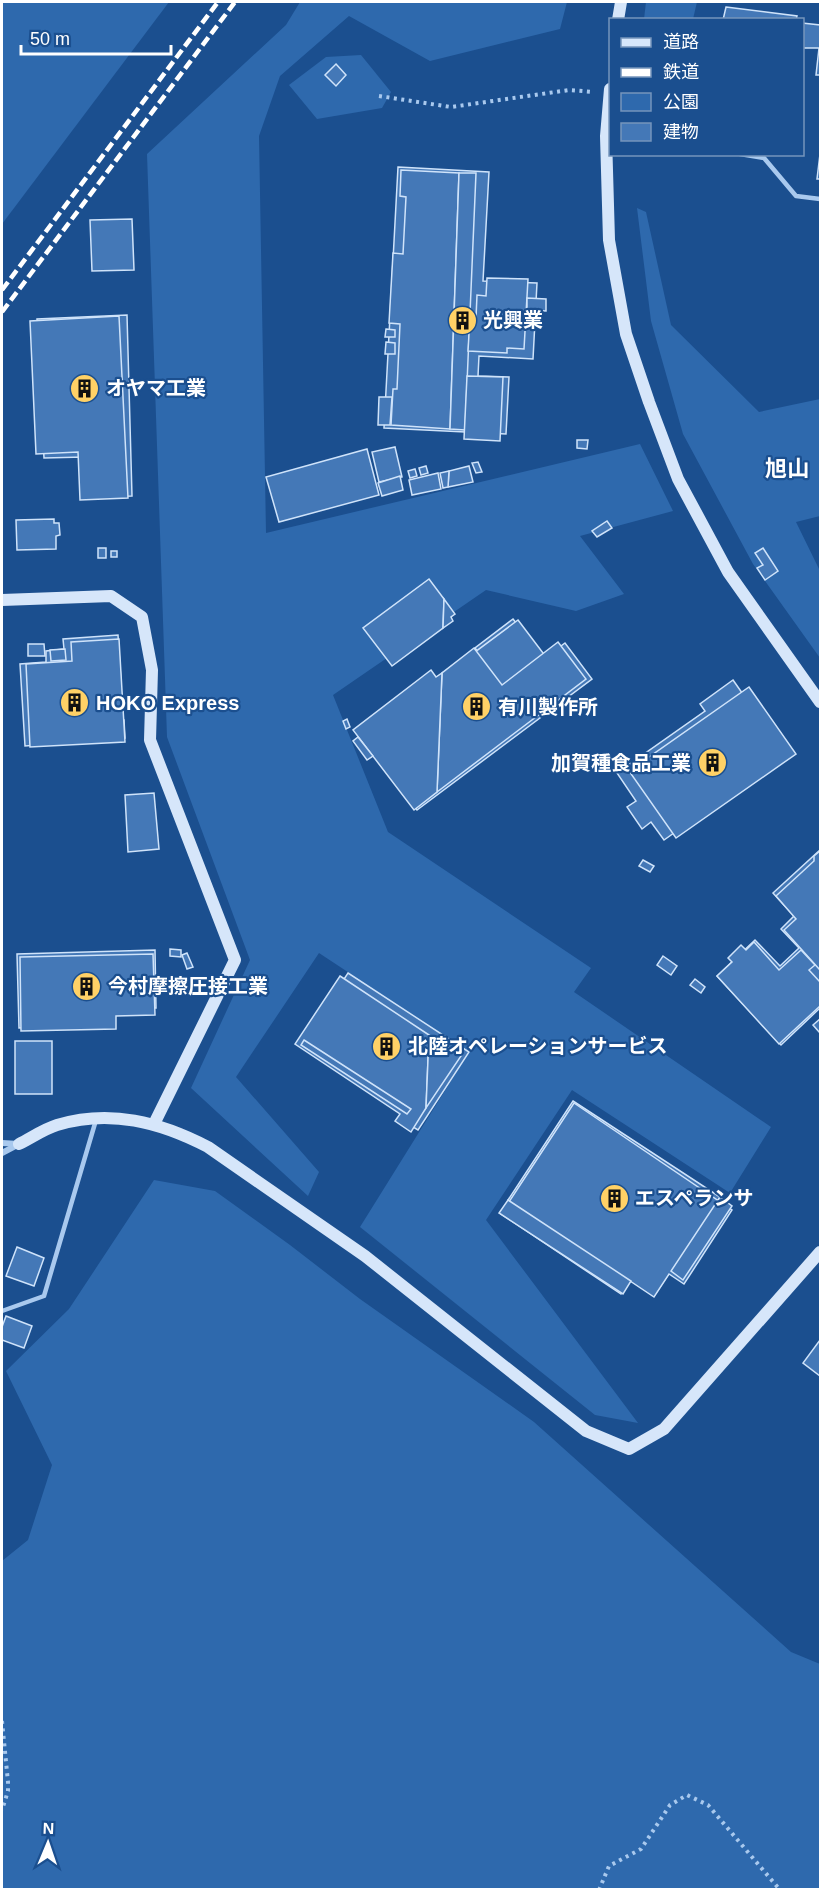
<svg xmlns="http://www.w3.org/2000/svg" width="822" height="1891" font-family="Helvetica,'Noto Sans JP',sans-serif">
<rect width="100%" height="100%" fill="#1b4f8f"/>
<g fill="#2e69ad">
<polygon points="2,2 169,2 2,224"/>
<polygon points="300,2 567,2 560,29 430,61 349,16 280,76 259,136 266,533 640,444 673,511 580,536 624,594 576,611 486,590 333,695 388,832 591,968 574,992 771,1127 730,1193 572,1090 486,1220 638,1423 595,1415 360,1227 469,1052 319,953 236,1077 319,1172 308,1196 191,1088 250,960 167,737 147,154 286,25"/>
<polygon points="646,2 697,2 693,19 644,19"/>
<polygon points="361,55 391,92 382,108 317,119 289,85 326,57"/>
<polygon points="637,208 646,212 671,325 759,412 820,399 820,516 796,522 820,571 820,658 753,564 683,434 651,321"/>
<polygon points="154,1180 215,1191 290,1245 360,1299 534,1422 791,1652 820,1664 820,1889 2,1889 2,1561 28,1540 52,1465 6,1371 69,1309"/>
</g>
<g fill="#4478b7" stroke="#cfe3fa" stroke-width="1.5">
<polygon points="726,7 797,16 796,20 723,20"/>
<polygon points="802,23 820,25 820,75 816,75 819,48 802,48"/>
<polygon points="336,64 346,75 336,86 325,75"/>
<polygon points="820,154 820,179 817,179"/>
<polygon points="398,167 489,172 483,281 537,283 533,359 479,356 478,376 509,377 506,434 384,428"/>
<polygon points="401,170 459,173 450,429 391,425 393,389 397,389 400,324 389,323 393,253 403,254 406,197 400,196"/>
<polygon points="459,173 476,173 465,430 450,429"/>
<polygon points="132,219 134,270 92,271 90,220"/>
<polygon points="487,278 528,279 524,349 507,348 507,353 468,351 470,317 476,318 477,295 486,296"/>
<polygon points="527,298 546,299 546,311 527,310"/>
<polygon points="127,315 132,496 86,497 84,457 44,458 37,319"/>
<polygon points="119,316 128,498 80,500 78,452 36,454 30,321"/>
<polygon points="386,329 395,330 395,337 385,337"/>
<polygon points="386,342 395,343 395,354 385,354"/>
<polygon points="467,376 503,377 500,441 464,439"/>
<polygon points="379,397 392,397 390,425 378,425"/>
<polygon points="577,440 588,440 587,449 577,448"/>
<polygon points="395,447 402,477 379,482 372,452"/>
<polygon points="367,449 379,495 279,522 266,477"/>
<polygon points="478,462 482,472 476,473 472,463"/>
<polygon points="426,466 428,473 421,475 419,468"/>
<polygon points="469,466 473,482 448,487 449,471"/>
<polygon points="415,469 417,476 410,478 408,471"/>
<polygon points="449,471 448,487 443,488 440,473"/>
<polygon points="438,473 441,489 412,495 409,480"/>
<polygon points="400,476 403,490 382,496 378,483"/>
<polygon points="54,519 54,523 59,523 60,535 56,536 56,549 17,550 16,520"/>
<polygon points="607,521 612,528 597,537 592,531"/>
<rect x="98" y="548" width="8" height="10"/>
<polygon points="763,548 778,571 765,580 757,568 763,565 755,553"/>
<rect x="111" y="551" width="6" height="6"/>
<polygon points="429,579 444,599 443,628 392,666 363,628"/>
<polygon points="444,599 455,614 451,617 453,621 443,628"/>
<polygon points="513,619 541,655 502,684 475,648"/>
<polygon points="518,620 546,657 565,643 592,679 417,810 362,736"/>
<polygon points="118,635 121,682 113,683 116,720 124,720 125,738 25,746 20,664 46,662 46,651 64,649 63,639"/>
<polygon points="119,639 125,742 30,747 26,664 72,661 71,642"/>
<polygon points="558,642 586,679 437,792 442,673 474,648 502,685"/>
<polygon points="28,644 44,644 45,656 28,656"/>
<polygon points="65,649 66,660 51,661 50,650"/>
<polygon points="431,670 436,677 442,673 437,792 414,810 353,730"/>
<polygon points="733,680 785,754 664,840 651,822 642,829 627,807 636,801 617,773 705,711 700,704"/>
<polygon points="749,687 796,754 676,838 629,771"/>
<polygon points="347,719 350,727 346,729 343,721"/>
<polygon points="358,737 373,756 367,760 353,741"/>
<polygon points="154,793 159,849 128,852 125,795"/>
<polygon points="820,850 820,1008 781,1045 717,976 755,940 780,966 799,948 781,929 794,916 773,893"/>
<polygon points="820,851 820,970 784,930 796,919 776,896 814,861 814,856"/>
<polygon points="643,860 654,866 650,872 639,866"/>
<polygon points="754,942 779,970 801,950 815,965 809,970 820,982 820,1006 779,1044 717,976 732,962 728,958 741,945 746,950"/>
<polygon points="170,949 181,950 181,957 170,956"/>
<polygon points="155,950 156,1008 142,1008 142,1015 126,1015 126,1010 115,1010 115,1018 73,1019 73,1026 19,1028 17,954"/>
<polygon points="187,953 193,967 187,969 182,955"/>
<polygon points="153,954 155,1015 116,1016 116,1029 21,1031 20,957"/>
<polygon points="663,956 677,966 671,975 657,965"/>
<polygon points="348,973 469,1052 418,1130 403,1121 411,1109 304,1040"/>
<polygon points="340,976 429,1035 426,1108 411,1132 395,1121 400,1114 295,1044"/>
<polygon points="695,979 705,987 701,993 690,985"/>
<polygon points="820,1019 820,1033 813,1025"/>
<polygon points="429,1035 461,1056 426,1108"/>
<polygon points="304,1040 411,1109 407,1114 301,1045"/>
<rect x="15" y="1041" width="37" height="53"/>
<polygon points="573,1101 720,1197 654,1296 508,1200"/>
<polygon points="574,1103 732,1210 684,1284 669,1274 654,1297 630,1281 621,1294 501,1214"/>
<polygon points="720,1197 732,1206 683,1280 671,1271"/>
<polygon points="508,1200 631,1281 623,1294 499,1213"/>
<polygon points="17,1247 44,1258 34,1286 6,1276"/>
<polygon points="6,1316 32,1326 24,1348 2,1340 2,1327"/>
<polygon points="820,1340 820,1376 803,1363"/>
</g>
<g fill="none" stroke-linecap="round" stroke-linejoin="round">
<g stroke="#a9c9ee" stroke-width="4" stroke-dasharray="3 4.5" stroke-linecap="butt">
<polyline points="379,96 451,107 569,90 594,92"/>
<polyline points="2,1721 8,1782 8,1791 2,1810"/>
<polyline points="599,1890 609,1866 641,1849 670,1805 687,1795 708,1805 780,1890"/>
</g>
<g stroke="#a9c9ee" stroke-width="4.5">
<polyline points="740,154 764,158 796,196 820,199"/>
<polyline points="2,1311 44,1296 96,1120"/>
</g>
<g stroke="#a9c9ee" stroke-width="6">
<polyline points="2,1143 19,1144"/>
<polyline points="2,1153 19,1144"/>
</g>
<g stroke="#d6e6fa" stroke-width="12">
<polyline points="618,20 621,2"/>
<polyline points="610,89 606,136 609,240 626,334 649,402 678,479 728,572 820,702"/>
<polyline points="2,600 111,596 142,617 152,670 150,740 235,960 154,1124"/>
<path d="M19,1144C31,1138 44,1129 57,1125C110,1109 160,1122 208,1147L365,1256L586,1431L629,1449L664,1429L820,1252"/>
</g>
<g stroke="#fff" stroke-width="4.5" stroke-dasharray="10 4.5" stroke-linecap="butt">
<polyline points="2,290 218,2"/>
<polyline points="2,312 235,2"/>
</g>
</g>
<defs>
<symbol id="building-disc" viewBox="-11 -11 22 22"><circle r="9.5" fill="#ffd166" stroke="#1b4f8f"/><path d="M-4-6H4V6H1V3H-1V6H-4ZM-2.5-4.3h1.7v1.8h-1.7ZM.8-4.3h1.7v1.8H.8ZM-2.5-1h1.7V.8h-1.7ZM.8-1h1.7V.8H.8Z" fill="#111"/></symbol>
</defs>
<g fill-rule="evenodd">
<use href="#building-disc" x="446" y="304" width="33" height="33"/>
<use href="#building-disc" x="68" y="372" width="33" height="33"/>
<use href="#building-disc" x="58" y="686" width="33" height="33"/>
<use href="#building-disc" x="460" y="690" width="33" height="33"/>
<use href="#building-disc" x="696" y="746" width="33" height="33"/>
<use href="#building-disc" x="70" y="970" width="33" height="33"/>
<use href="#building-disc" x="370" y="1030" width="33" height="33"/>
<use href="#building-disc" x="598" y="1182" width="33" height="33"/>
</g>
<g text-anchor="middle" stroke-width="4.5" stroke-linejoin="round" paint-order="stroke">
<g font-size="20" font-weight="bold" fill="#fff" stroke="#1b4f8f" text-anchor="start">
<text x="483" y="327">光興業</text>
<text x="106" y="395">オヤマ工業</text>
<text x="96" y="710">HOKO Express</text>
<text x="498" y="714">有川製作所</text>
<text x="691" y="770" text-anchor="end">加賀種食品工業</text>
<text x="108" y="993">今村摩擦圧接工業</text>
<text x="408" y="1053">北陸オペレーションサービス</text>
<text x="635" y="1205">エスペランサ</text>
</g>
<g font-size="22" font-weight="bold" fill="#fff" stroke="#1b4f8f">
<text x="787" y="476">旭山</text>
</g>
</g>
<rect width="822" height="1891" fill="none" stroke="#ffffff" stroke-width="6"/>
<rect x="609" y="18" width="195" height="138" fill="#1b4f8f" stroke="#7695bc" stroke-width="1.5"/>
<rect x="621" y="38" width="30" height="9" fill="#d6e6fa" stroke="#7695bc" stroke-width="1.5"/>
<text x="663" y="48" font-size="18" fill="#ffffff">道路</text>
<rect x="621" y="68" width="30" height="9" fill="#ffffff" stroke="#7695bc" stroke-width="1.5"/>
<text x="663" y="78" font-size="18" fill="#ffffff">鉄道</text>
<rect x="621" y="93" width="30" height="18" fill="#2e69ad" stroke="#7695bc" stroke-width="1.5"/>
<text x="663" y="108" font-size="18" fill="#ffffff">公園</text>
<rect x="621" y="123" width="30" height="18" fill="#4478b7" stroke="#7695bc" stroke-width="1.5"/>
<text x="663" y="138" font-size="18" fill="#ffffff">建物</text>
<g transform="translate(48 1843) rotate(2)" stroke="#1b4f8f" stroke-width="4.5" paint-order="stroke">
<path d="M0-4.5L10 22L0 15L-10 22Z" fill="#ffffff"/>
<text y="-9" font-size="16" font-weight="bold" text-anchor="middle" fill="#ffffff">N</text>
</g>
<path d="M21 45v9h150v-9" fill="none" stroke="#ffffff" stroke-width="3"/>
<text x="30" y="45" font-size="18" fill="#ffffff" stroke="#1b4f8f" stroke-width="4.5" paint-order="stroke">50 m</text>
</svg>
